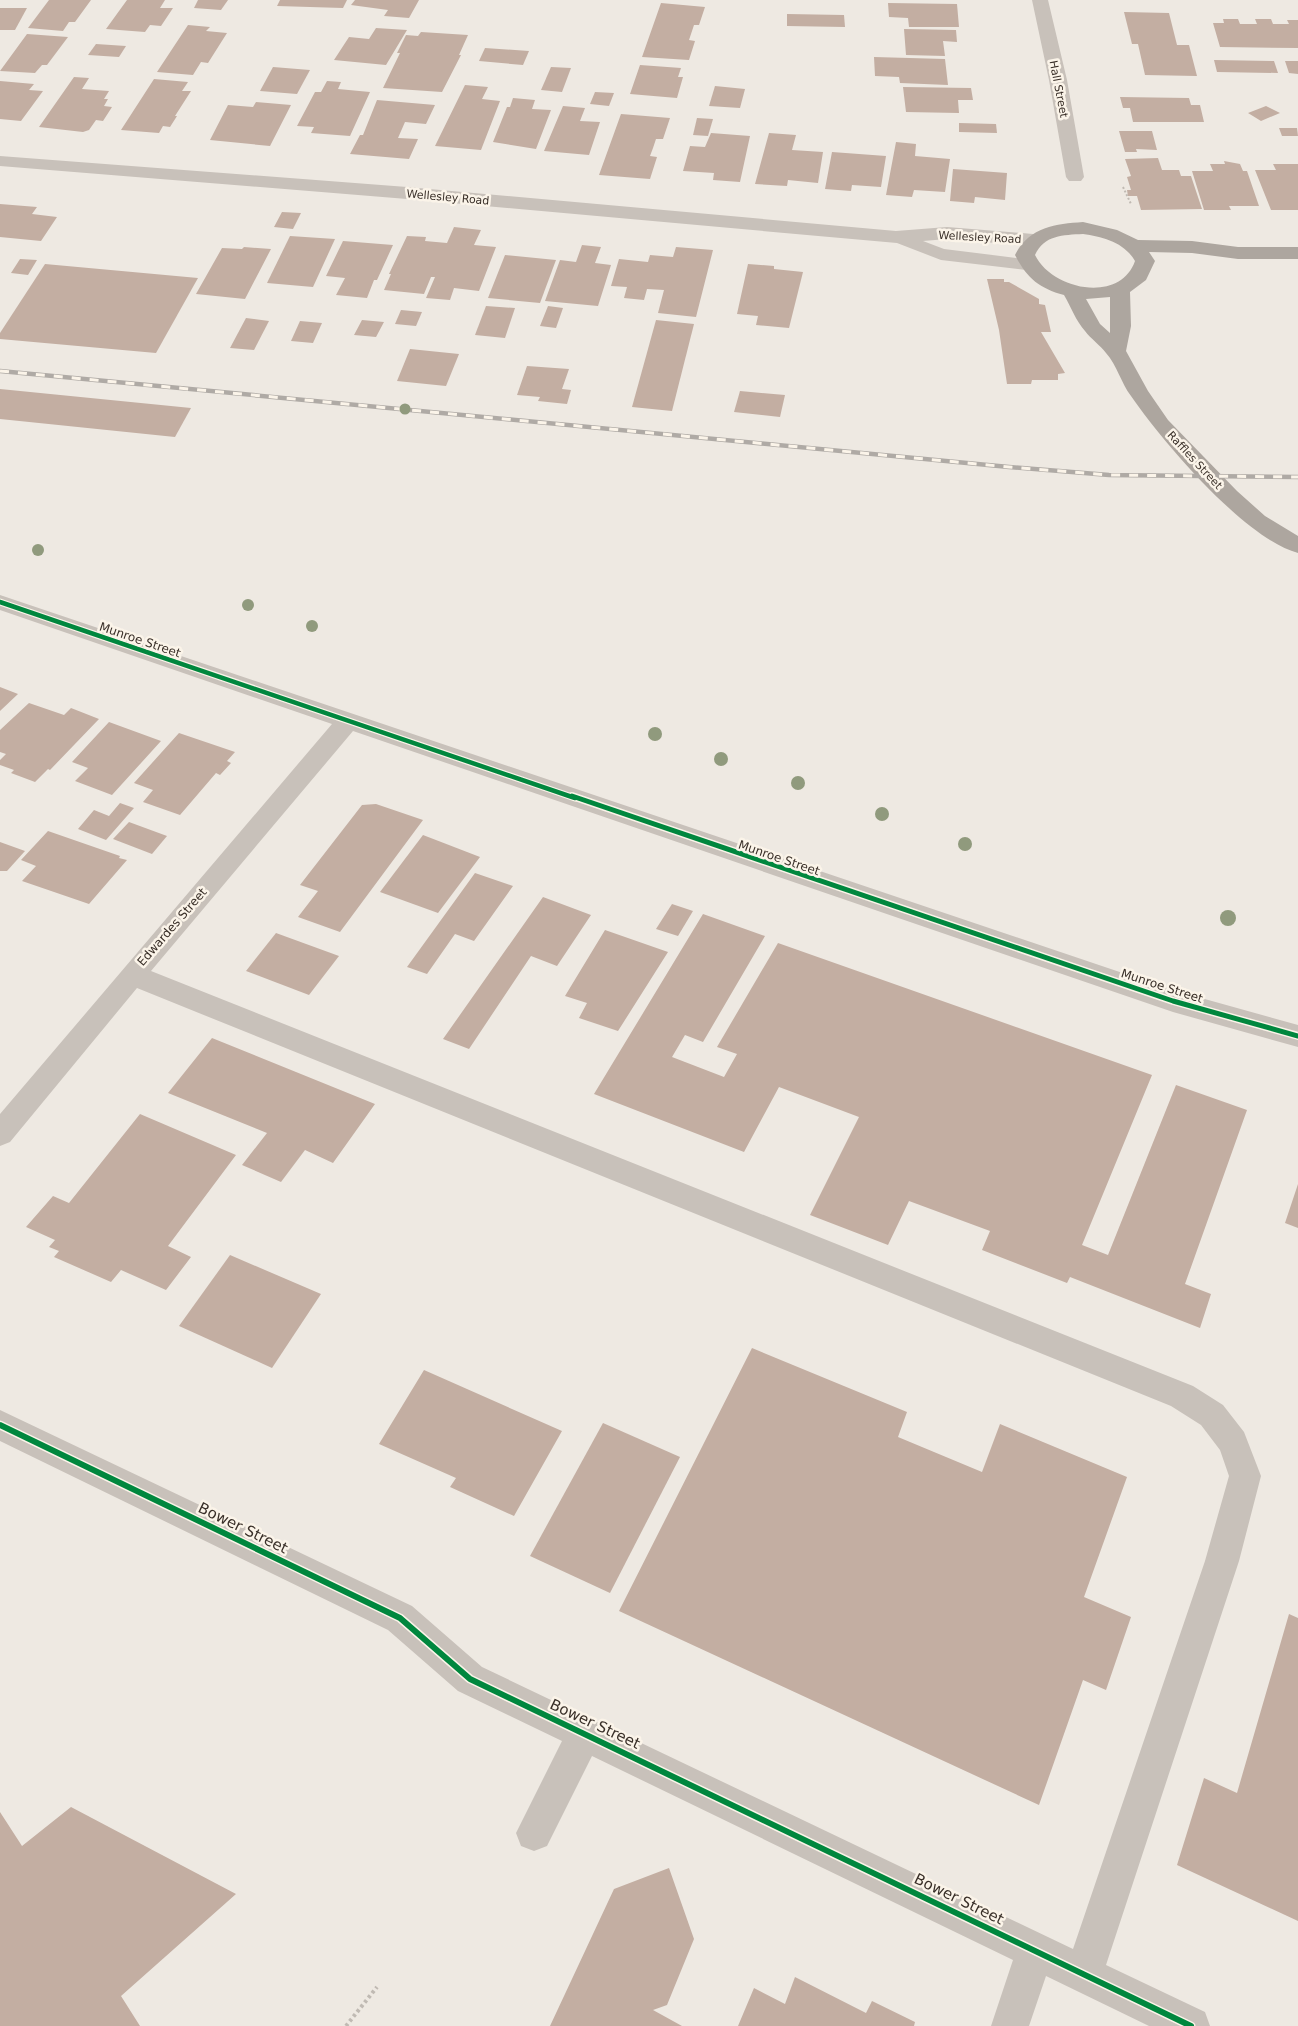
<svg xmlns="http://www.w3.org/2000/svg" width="1298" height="2026" font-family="'DejaVu Sans',sans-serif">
<rect width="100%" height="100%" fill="#eee9e2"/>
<g fill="#c3aea2">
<polygon points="49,0 91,0 75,22 69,22 63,31 28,28"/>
<polygon points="127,0 165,0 160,8 173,8 161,26 150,25 145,32 106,29"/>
<polygon points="198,0 228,0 221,10 194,8"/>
<polygon points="280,0 347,0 343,8 277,6"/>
<polygon points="355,0 419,0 409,18 384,16 388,10 351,5"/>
<polygon points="661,3 705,7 699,25 694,25 689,40 695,41 689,60 642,57"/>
<polygon points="888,3 957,4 959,27 909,27 908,18 889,17"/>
<polygon points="0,8 27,8 15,30 0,30"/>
<polygon points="1124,12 1169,13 1177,45 1189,45 1197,76 1145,75 1138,44 1132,44"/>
<polygon points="787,14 844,15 845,27 787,26"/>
<polygon points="1223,19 1238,19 1240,24 1257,24 1255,19 1271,19 1273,24 1289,24 1287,20 1298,20 1298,48 1220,47 1213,23 1224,23"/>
<polygon points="188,25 210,27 206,31 227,33 208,63 201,62 193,75 157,72"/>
<polygon points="376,28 407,30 386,65 334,60 349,37 369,39"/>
<polygon points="904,29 956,30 957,42 943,41 945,56 906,55"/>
<polygon points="421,32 468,35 459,55 461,55 442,92 383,88 400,53 397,53 406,35 418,36"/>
<polygon points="27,34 68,37 47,65 42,65 35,73 0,71"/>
<polygon points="96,44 126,46 119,57 88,55"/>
<polygon points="485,48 529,51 523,65 479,61"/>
<polygon points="874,57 945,59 948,85 900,83 899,77 875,76"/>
<polygon points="1214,60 1274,61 1278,73 1217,72"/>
<polygon points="1285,61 1298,61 1298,74 1289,73"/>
<polygon points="640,65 681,68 678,77 683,77 677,98 630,94"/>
<polygon points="273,67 310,70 297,94 260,91"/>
<polygon points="551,67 571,68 562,92 541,90"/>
<polygon points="74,77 89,78 82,89 109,91 104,99 108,99 104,106 112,107 103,121 96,120 89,130 83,132 39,127"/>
<polygon points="154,79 188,82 182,91 191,91 175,116 177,116 170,127 163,126 159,133 121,130"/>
<polygon points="0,81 34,84 29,90 43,91 21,121 0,119"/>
<polygon points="327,81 341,82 338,89 370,92 350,136 311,133 314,127 297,126 315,92 321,92"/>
<polygon points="465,85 488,87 482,99 500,101 481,150 435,146"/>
<polygon points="715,86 745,89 740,108 709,106"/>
<polygon points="903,87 971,88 973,100 958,100 959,113 906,112"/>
<polygon points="595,92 614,93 609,106 590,104"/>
<polygon points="1120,97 1189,98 1191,105 1200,105 1204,122 1133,122 1130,108 1123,108"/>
<polygon points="513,98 535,100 532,109 551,110 536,149 493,142 507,107 510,107"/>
<polygon points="377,100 435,105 426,124 405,122 398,138 418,139 409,159 350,154 360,135 363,135"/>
<polygon points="256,102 291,105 270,146 210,140 228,105 253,107"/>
<polygon points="563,106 585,108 580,121 600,122 589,155 544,151"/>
<polygon points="1266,106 1280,113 1261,121 1248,113"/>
<polygon points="621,114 670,118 663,139 656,139 653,148 650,156 657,157 650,179 599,175"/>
<polygon points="697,118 713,119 708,136 693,135"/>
<polygon points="959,123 996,124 997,133 959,132"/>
<polygon points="1279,128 1297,128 1298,136 1282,136"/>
<polygon points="1119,131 1152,131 1157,150 1136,149 1137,152 1125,152"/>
<polygon points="711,133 750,136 740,182 713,180 714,173 683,171 690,146 705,147"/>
<polygon points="769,133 796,135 792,150 823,152 818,183 788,180 787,186 755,184"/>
<polygon points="896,142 916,144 915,156 950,159 945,192 914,190 912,197 886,195"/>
<polygon points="832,152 886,156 881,187 852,185 851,191 825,189"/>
<polygon points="1158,158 1162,170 1179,170 1181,176 1191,176 1202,209 1141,210 1137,196 1128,196 1127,190 1131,190 1127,177 1131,176 1125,159"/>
<polygon points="1224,161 1240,164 1243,171 1247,171 1259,206 1229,206 1231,210 1204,210 1192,171 1213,171 1210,164 1225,164"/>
<polygon points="1273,164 1298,164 1298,210 1271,210 1255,170 1276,170"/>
<polygon points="953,169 1007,173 1005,200 975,197 974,203 950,201"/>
<polygon points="0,204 37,207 32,214 57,217 41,241 0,237"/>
<polygon points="282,212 301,213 293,229 274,227"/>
<polygon points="454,227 481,230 474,245 496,247 479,291 454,288 450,300 426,298 435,277 431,277 424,294 384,290 391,274 389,274 407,236 426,237 425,241 447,243"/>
<polygon points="290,236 335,239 313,287 267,283"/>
<polygon points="343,241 393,245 377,280 374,280 367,298 336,295 345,278 326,276"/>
<polygon points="582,245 601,247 595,263 611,265 598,306 545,301 560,260 576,262"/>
<polygon points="244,247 271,249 245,299 196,294 222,248 242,249"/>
<polygon points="676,247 713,250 696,317 658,313 664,290 647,289 644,300 624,298 627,287 611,286 619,259 648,262 650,255 673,257"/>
<polygon points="505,255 556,260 540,303 488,298"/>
<polygon points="20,259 37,260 28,275 11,273"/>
<polygon points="45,264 198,278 156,353 0,339 0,333"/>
<polygon points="748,264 774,266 774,269 803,272 789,328 756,325 758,316 737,314"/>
<polygon points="987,279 1004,279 1004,282 1009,282 1039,299 1039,304 1045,305 1051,332 1041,332 1065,373 1058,374 1058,380 1032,380 1031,384 1007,384 999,330"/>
<polygon points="486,306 515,308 505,338 475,335"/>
<polygon points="548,306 563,308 556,328 540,326"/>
<polygon points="401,310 422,312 416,326 395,324"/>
<polygon points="246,318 269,321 254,350 230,348"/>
<polygon points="362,320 384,322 376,337 354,335"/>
<polygon points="656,320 694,324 672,411 632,407"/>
<polygon points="300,321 322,323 313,343 291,341"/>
<polygon points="410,349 459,354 446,386 397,381"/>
<polygon points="527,366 569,369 562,389 571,390 567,404 538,401 540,397 517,395"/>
<polygon points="0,389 191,408 175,437 0,419"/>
<polygon points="740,391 785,395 780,417 734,412"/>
<polygon points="0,687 18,694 0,711"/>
<polygon points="29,703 64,715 71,708 99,719 50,770 48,769 35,782 11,773 14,770 0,765 0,760 6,754 0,752 0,730"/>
<polygon points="109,722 161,741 112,795 75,781 88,768 72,762"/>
<polygon points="179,733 235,752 227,761 231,763 220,775 216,773 180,815 143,802 153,790 134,783"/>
<polygon points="120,803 134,808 106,840 78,829 94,810 109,816"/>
<polygon points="376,804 423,820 340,932 298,917 318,891 300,885 362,805"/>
<polygon points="129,822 167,836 152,854 113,839"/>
<polygon points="48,831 120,856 119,858 127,860 89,904 22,881 36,866 21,860"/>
<polygon points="423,835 480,857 438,913 380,892"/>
<polygon points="0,842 25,851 7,871 0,871"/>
<polygon points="475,873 513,886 474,941 455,934 427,974 407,967"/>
<polygon points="543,897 591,915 557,966 531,956 469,1049 443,1039"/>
<polygon points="672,904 693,911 678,936 656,929"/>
<polygon points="703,914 765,936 703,1042 685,1035 672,1057 724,1077 737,1054 717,1047 778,943 1152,1075 1082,1245 1108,1255 1176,1085 1247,1110 1185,1284 1211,1294 1200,1328 1070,1277 1067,1283 982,1250 990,1231 909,1201 888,1245 810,1215 859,1117 779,1087 744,1152 594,1094"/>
<polygon points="605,930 668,952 618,1031 579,1018 587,1003 565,996"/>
<polygon points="276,933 339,956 309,995 246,971"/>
<polygon points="212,1038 375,1104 333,1163 305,1150 281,1182 242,1165 267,1133 168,1093"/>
<polygon points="140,1114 236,1155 168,1246 191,1257 166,1290 121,1270 111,1282 54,1257 59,1251 49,1247 55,1240 26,1227 53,1196 69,1203"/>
<polygon points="1298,1184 1298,1228 1285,1223"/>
<polygon points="230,1255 321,1294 272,1368 179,1326"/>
<polygon points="752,1348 907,1412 898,1437 982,1472 1000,1424 1127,1477 1084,1597 1131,1617 1106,1690 1083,1680 1039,1805 619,1611"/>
<polygon points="424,1370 562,1431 514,1516 450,1487 456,1478 379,1444"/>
<polygon points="603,1423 680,1457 610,1593 530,1556"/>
<polygon points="1289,1614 1298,1618 1298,1921 1177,1865 1204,1778 1237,1793"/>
<polygon points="71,1807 236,1894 121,1996 140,2026 0,2026 0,1812 22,1846"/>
<polygon points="669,1868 694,1939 667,2005 653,2010 682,2026 550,2026 614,1889"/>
<polygon points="795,1977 866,2013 872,2001 915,2022 914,2026 738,2026 754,1988 785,2004"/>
</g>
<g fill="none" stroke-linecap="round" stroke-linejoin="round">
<polyline stroke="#c0bab3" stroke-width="2" stroke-dasharray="2 2" stroke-linecap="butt" points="1123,187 1131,204"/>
<polyline stroke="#c0bab3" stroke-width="4" stroke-dasharray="3 3" stroke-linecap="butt" points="346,2026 377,1987"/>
<g fill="#c8c1ba" fill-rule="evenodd">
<polygon points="1032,0 1048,0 1067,80 1084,177 1081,181 1069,181 1066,177 1049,80"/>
<polygon points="0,156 407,187 896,231 947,227 1033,234 1040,236 1042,240 1040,244 1033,246 947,239 923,241 944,249 1033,260 1036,264 1033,268 1026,270 941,260 897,243 407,199 0,166"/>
<polygon points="0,595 1176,991 1298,1025 1298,1047 1173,1012 353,731 151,971 1193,1386 1223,1405 1244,1432 1261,1476 1239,1561 1106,1965 1205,2012 1210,2026 1149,2026 1046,1976 1029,2026 991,2026 1013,1960 592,1756 547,1846 534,1851 521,1846 516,1833 562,1741 458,1691 388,1630 0,1441 0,1410 412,1606 482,1667 1073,1949 1205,1561 1229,1476 1220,1450 1201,1425 1171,1406 137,988 10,1142 0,1146 0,1114 332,724 0,610"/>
</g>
<path fill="#ada69f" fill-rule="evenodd" d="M1083,222L1117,230L1138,240L1192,241L1238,247H1298V259H1238L1192,253L1149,252L1155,261L1146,280L1130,292L1131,326L1126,351L1148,391L1168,420L1237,491L1265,516L1298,536V553C1245,539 1162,441 1131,396C1121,383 1117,365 1106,353C1100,345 1091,339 1085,331C1076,321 1071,307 1064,295C1039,288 1027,278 1015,255C1029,227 1055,224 1083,222ZM1083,234C1103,237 1124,242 1135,261C1120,304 1052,290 1035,255C1044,235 1063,235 1083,234ZM1110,297V333L1100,324L1086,299Z"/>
<defs>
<polyline id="rail" points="0,371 1009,467 1109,475 1298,477"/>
</defs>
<use href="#rail" stroke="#afaaa5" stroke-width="4.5"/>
<use href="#rail" stroke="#fbf4e9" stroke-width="3" stroke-dasharray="9" stroke-linecap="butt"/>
<defs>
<polyline id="cycleway-far2" points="0,602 575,798"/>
<polyline id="cycleway-far1" points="572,796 1173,1001 1298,1036"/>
<polyline id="cycleway" points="0,1425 400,1618 470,1679 1191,2026"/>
</defs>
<use href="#cycleway-far2" stroke="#fbf4e9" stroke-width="7"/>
<use href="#cycleway-far1" stroke="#fbf4e9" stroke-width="8"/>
<use href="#cycleway" stroke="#fbf4e9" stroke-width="9"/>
<use href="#cycleway-far2" stroke="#00873e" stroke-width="4.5"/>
<use href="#cycleway-far1" stroke="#00873e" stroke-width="5"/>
<use href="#cycleway" stroke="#00873e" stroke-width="6"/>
</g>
<g fill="#909a7d">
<circle cx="405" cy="409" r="5.5"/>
<circle cx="38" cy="550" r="6"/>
<circle cx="248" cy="605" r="6"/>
<circle cx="312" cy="626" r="6"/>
<circle cx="655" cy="734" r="7"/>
<circle cx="721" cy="759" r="7"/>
<circle cx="798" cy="783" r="7"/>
<circle cx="882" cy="814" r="7"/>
<circle cx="965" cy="844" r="7"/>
<circle cx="1228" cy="918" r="8"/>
</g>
<g text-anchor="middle" stroke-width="5" stroke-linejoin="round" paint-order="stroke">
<g font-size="11" fill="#392f28" stroke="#fbf4e9">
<text transform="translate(1059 89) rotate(79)" y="4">Hall Street</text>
<text transform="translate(448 197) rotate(5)" y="4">Wellesley Road</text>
<text transform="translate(980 237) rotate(3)" y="4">Wellesley Road</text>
<text transform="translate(1195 460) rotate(47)" y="4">Raffles Street</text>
</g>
<g font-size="12" fill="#392f28" stroke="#fbf4e9">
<text transform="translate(140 640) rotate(19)" y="4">Munroe Street</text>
<text transform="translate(779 858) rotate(19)" y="4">Munroe Street</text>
<text transform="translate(172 927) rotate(-49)" y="4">Edwardes Street</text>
<text transform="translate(1162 986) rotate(18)" y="4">Munroe Street</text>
</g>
<g font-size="15" fill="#392f28" stroke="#fbf4e9">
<text transform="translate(243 1528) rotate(26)" y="5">Bower Street</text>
<text transform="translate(595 1724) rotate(25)" y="5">Bower Street</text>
<text transform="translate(959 1899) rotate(26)" y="5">Bower Street</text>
</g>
</g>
</svg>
